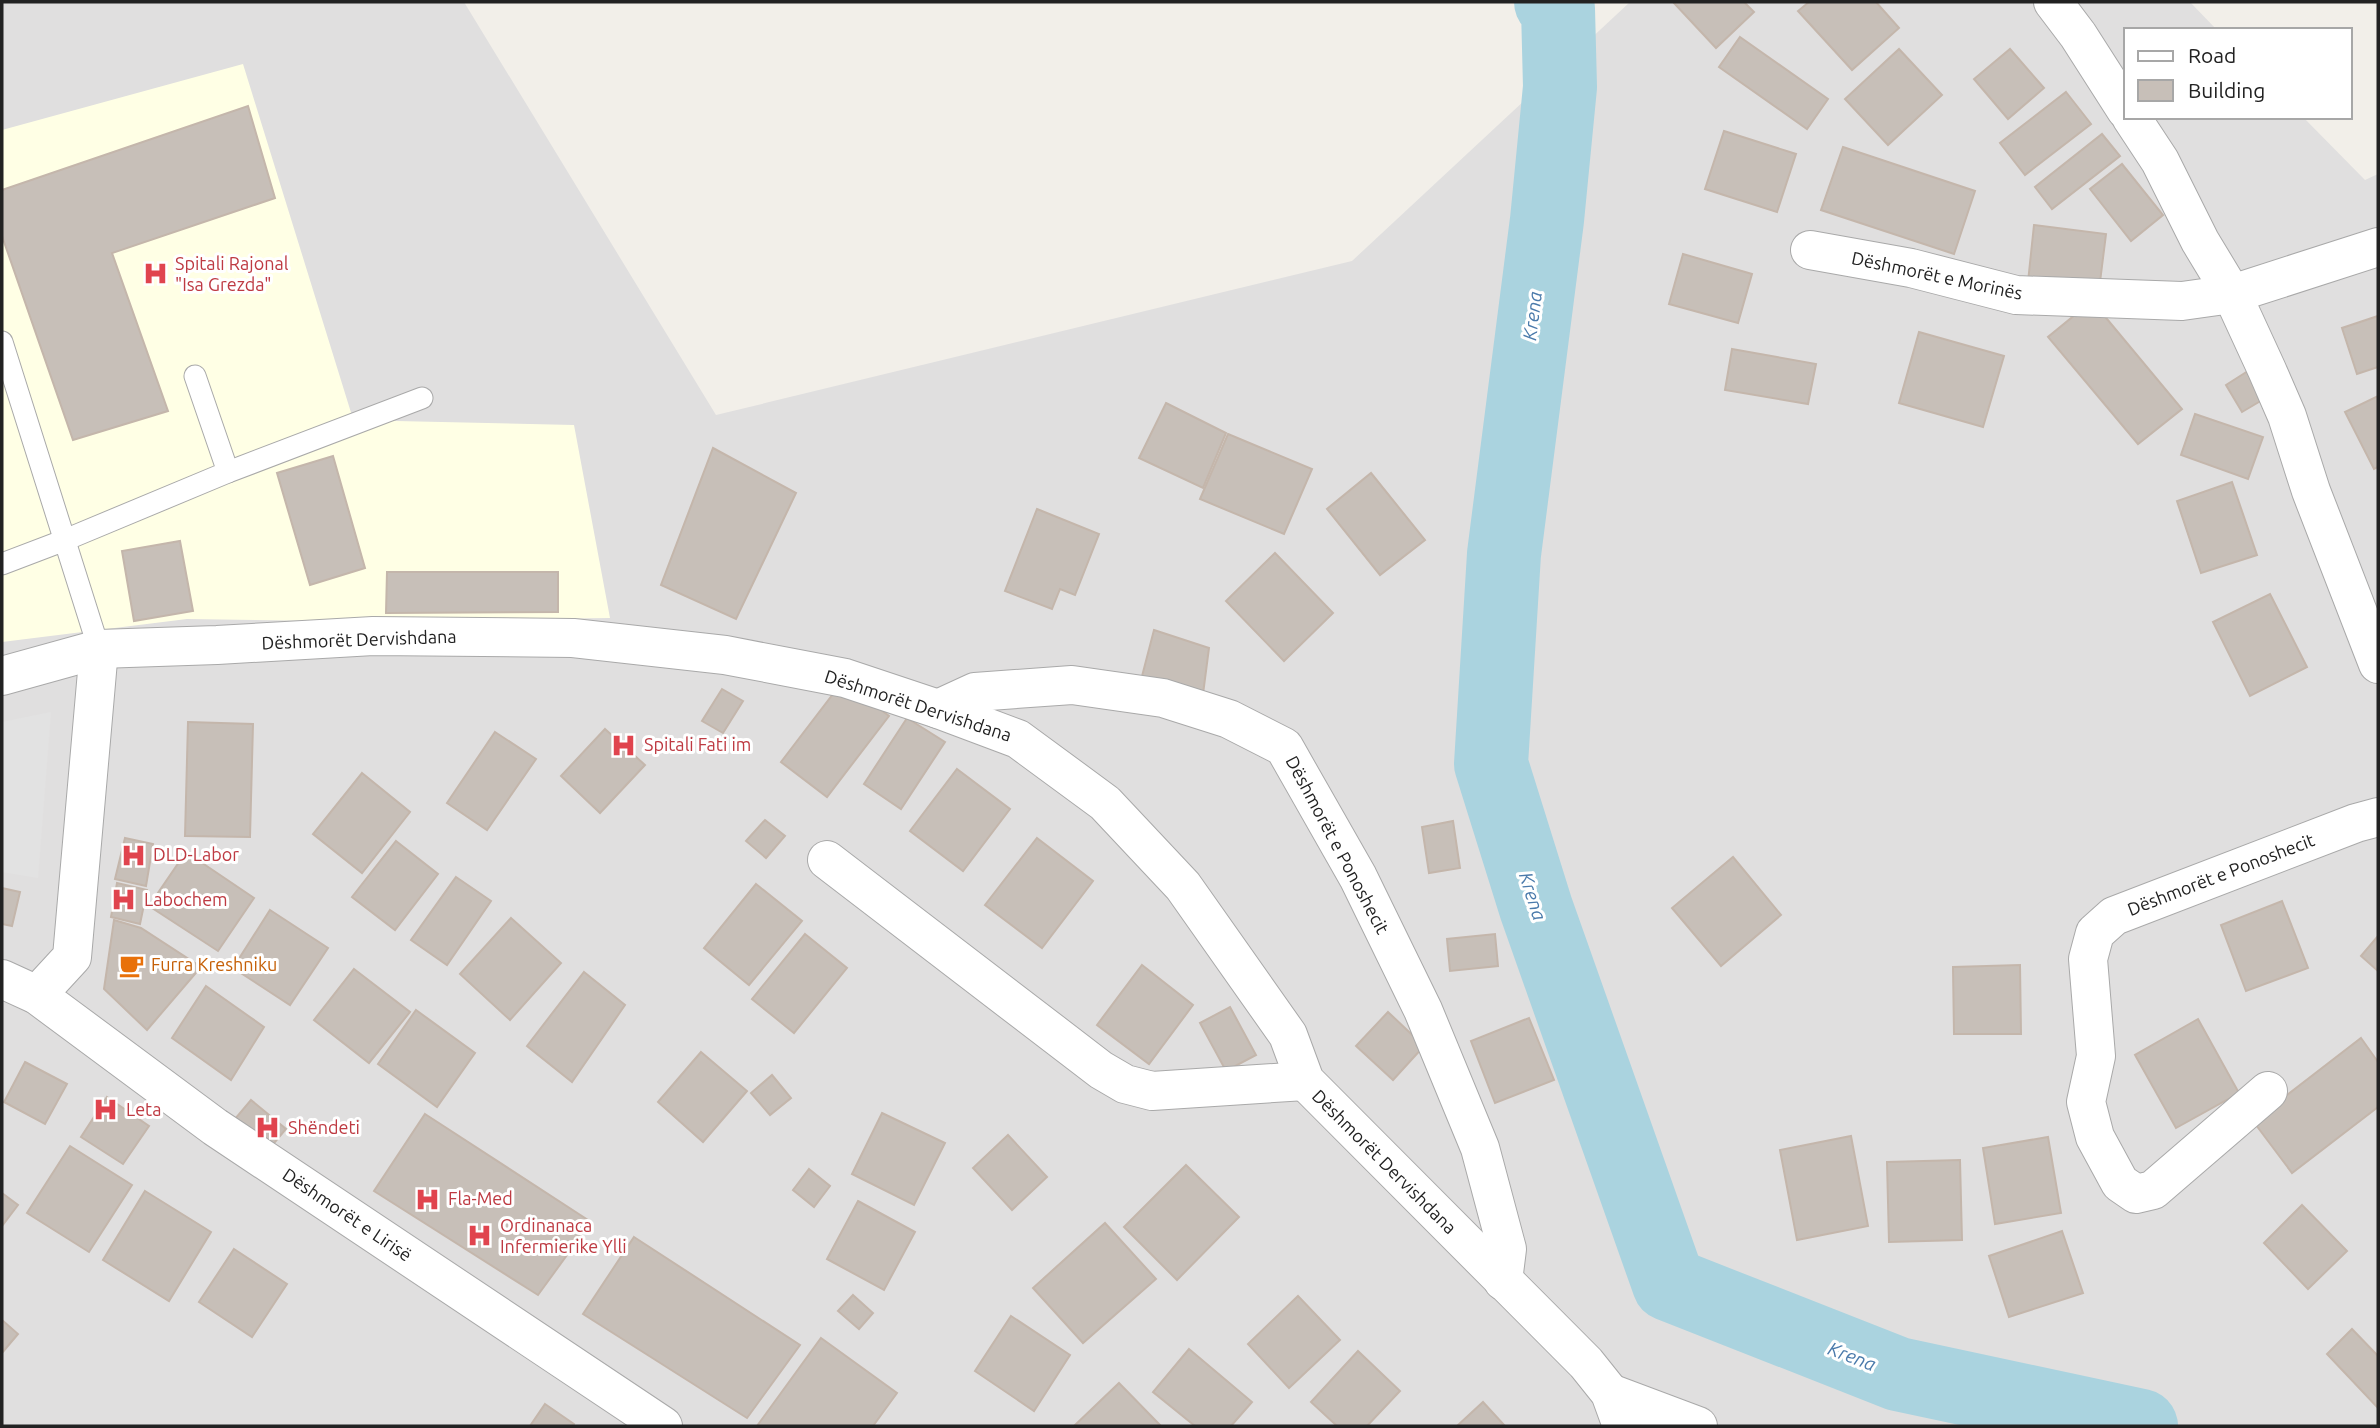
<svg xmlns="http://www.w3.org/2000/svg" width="2380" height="1428" font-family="Ubuntu,sans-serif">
<rect width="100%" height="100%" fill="#f2efe9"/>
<polygon fill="#e0dfdf" points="2,2 464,2 716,415 1352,261 1630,2 2190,2 2217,30 2126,30 2126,117 2303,117 2365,180 2378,174 2378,1426 2,1426"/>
<polygon fill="#ffffe5" points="243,64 353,419 350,420 574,425 610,618 339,621 187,619 2,642 2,130"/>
<polygon fill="#e2e2e2" points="51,712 38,878 2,872 2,722"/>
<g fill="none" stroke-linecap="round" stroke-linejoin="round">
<polyline stroke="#aad3df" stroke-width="74" points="1551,2 1558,9 1560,87 1547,220 1504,554 1491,764 1536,908 1669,1284 1898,1374 2141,1426"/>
</g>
<g fill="#c7bfb8" stroke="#c4b6ab" stroke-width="2">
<polygon points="1673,2 1744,2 1754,12 1716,48"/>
<polygon points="1809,2 1876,2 1899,28 1852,70 1798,11"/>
<polygon points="1740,37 1828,99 1807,129 1719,67"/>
<polygon points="1899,49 1942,95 1888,145 1845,99"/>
<polygon points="2010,49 2044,88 2008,119 1974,79"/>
<polygon points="2066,92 2091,124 2025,175 2000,143"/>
<polygon points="248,106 275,198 112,253 168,411 73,440 2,236 2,190"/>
<polygon points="1724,131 1796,154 1777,212 1705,189"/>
<polygon points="2102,134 2120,156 2052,209 2035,187"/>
<polygon points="1843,147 1975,191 1954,254 1821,210"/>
<polygon points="2122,164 2163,215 2131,241 2090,189"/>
<polygon points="2034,225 2106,234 2099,290 2028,282"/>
<polygon points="1683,254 1752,274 1738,323 1669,304"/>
<polygon points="2092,301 2182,409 2138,444 2048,337"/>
<polygon points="2378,316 2378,367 2357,374 2342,328"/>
<polygon points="1919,332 2004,356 1983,427 1899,403"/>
<polygon points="1732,349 1816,364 1808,404 1725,390"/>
<polygon points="2251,369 2269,396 2242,412 2226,385"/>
<polygon points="2378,396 2378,467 2374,469 2345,412"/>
<polygon points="1166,403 1226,433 1203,488 1139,458"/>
<polygon points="2195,414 2263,437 2248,479 2181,455"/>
<polygon points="1228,434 1312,469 1284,534 1200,499"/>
<polygon points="713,448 796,493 736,619 661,585"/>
<polygon points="333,456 365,568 310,585 277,473"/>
<polygon points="1371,473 1425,540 1380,575 1327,509"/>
<polygon points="2232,482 2257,555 2201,573 2177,501"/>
<polygon points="1037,509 1099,534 1075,595 1060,589 1052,609 1005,591"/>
<polygon points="180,541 193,611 134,621 122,551"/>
<polygon points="1275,553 1333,613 1284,661 1226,601"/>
<polygon points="387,572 558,572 558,612 386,613"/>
<polygon points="2270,594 2307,667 2250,696 2213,622"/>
<polygon points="1154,630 1209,648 1203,694 1140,684"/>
<polygon points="843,681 889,716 827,797 781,762"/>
<polygon points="722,689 743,701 723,733 702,721"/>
<polygon points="907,718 945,742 901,809 864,784"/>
<polygon points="188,722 253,724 250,837 185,836"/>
<polygon points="605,729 645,765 600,813 561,776"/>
<polygon points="495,732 536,759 487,830 447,803"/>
<polygon points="957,769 1010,809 963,871 910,831"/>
<polygon points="362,773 410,812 362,873 313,834"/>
<polygon points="765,820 785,836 766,858 746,841"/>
<polygon points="1453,821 1460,868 1429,873 1422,827"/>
<polygon points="125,838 153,844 146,886 115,879"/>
<polygon points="1037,838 1093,881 1042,948 985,905"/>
<polygon points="396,841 438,874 395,930 352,897"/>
<polygon points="186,852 254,898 218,951 149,906"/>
<polygon points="1733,857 1781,915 1721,966 1672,908"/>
<polygon points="456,877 491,901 447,965 411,940"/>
<polygon points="117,883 147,890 140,924 111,917"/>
<polygon points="756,884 802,921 749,985 704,948"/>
<polygon points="2,888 20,892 12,926 2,924"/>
<polygon points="2282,901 2308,968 2246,991 2221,925"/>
<polygon points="270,910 328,948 290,1005 233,968"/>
<polygon points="511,918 561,963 510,1020 460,974"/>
<polygon points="114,920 141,928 201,967 147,1030 104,989"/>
<polygon points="805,934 847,968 794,1033 752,999"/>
<polygon points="1495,934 1498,966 1450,971 1447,939"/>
<polygon points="2378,936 2378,971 2361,956"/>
<polygon points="1142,965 1193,1005 1149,1064 1097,1025"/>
<polygon points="2020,965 2021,1034 1954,1034 1953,967"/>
<polygon points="354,969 410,1012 369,1063 314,1020"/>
<polygon points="584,972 625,1005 572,1082 527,1046"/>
<polygon points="206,986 264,1027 231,1080 172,1038"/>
<polygon points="1230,1007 1256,1055 1226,1071 1200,1023"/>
<polygon points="416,1010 475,1053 437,1107 378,1064"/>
<polygon points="1388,1012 1424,1046 1393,1080 1356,1046"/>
<polygon points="1529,1018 1554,1080 1495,1103 1471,1041"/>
<polygon points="2198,1019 2239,1093 2176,1128 2135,1055"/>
<polygon points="2361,1038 2378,1062 2378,1107 2292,1173 2253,1121"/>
<polygon points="701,1052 747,1091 703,1142 658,1102"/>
<polygon points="25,1062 67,1084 45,1124 4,1102"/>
<polygon points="772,1075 791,1098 770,1115 751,1093"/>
<polygon points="107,1097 149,1126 123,1164 81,1137"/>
<polygon points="251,1100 286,1129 264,1155 229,1126"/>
<polygon points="882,1113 945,1143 914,1205 852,1174"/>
<polygon points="425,1114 591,1222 538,1295 374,1191"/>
<polygon points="1008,1135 1047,1177 1012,1210 973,1168"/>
<polygon points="1851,1136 1868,1226 1797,1240 1780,1150"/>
<polygon points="2048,1137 2061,1213 1995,1224 1983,1148"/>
<polygon points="70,1146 132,1185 89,1252 27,1213"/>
<polygon points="1960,1160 1962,1240 1889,1242 1887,1162"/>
<polygon points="1186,1165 1239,1217 1177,1280 1124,1227"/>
<polygon points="809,1169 830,1186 814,1207 793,1190"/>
<polygon points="145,1191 211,1232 169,1301 103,1260"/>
<polygon points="2,1193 18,1205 2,1226"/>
<polygon points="858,1201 915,1232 884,1290 827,1259"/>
<polygon points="2302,1205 2347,1251 2308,1289 2264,1243"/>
<polygon points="1105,1223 1156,1279 1083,1343 1033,1288"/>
<polygon points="2062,1231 2083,1293 2009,1317 1989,1256"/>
<polygon points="634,1237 800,1345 747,1418 583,1314"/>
<polygon points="234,1249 287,1284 252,1337 199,1302"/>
<polygon points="853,1295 873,1313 859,1329 838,1311"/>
<polygon points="1298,1296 1340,1340 1289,1388 1248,1344"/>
<polygon points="1011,1316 1070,1355 1034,1411 975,1371"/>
<polygon points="2,1320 18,1334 2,1353"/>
<polygon points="2352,1329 2378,1356 2378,1408 2327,1354"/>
<polygon points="821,1338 897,1393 873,1426 757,1426"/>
<polygon points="1189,1349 1252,1402 1231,1426 1195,1426 1153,1392"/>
<polygon points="1358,1351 1400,1391 1367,1426 1337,1426 1311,1402"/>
<polygon points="1119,1383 1161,1426 1074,1426"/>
<polygon points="1483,1402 1505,1426 1457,1426"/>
<polygon points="545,1404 574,1424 573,1426 530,1426"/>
</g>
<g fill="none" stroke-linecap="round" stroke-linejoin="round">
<defs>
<g id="service">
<polyline points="2,342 99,649"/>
<polyline points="228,472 422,398"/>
<polyline points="2,564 65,540 228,472 195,376"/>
</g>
<g id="minor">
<polyline points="2053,2 2078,35 2126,110"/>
<polyline points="2131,117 2160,161 2200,241 2232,294 2267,370 2287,416 2311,491 2378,664"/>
<polyline points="1810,250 1911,268 2016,295 2182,301 2232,294 2378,247"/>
<polyline points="2,676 99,649 217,645 373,636 573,638 725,655 845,678 938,709 1018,739 1105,803 1183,886 1288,1035 1305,1081 1586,1363 1610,1393 1622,1426"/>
<polyline points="938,709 975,692 1072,685 1163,698 1229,719 1284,747 1358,877 1423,1010 1480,1148 1507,1249 1503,1281"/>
<polyline points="827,860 1101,1070 1125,1084 1152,1091 1305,1081"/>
<polyline points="2,979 37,995 215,1127 663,1426"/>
<polyline points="37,995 72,957 99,649"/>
<polyline points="2268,1091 2153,1190 2136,1194 2120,1183 2095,1137 2086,1102 2096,1056 2088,959 2095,933 2114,916 2356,823 2378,817"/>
<polyline points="1610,1393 1698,1426"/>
</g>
</defs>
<use href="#service" stroke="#a9a9a9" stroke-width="23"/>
<use href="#minor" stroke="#a9a9a9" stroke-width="40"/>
<use href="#service" stroke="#fff" stroke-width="21"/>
<use href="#minor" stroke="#fff" stroke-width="38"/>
</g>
<defs>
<symbol id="hospital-bare" viewBox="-9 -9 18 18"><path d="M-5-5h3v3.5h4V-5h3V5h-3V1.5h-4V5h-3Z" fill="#e0444e" stroke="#fff" stroke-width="2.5" paint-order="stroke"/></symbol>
<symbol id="cafe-bare" viewBox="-9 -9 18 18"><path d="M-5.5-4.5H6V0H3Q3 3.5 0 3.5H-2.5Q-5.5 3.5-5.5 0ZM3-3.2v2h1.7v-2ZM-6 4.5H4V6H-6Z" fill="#e8710a" stroke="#fff" stroke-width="2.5" paint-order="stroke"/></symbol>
</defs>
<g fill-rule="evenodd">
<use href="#hospital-bare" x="138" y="256" width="35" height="35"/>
<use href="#hospital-bare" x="606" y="728" width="35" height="35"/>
<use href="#hospital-bare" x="116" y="838" width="35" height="35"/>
<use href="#hospital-bare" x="106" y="882" width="35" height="35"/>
<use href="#cafe-bare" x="114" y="948" width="35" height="35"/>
<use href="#hospital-bare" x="88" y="1092" width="35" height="35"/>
<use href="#hospital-bare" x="250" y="1110" width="35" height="35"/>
<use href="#hospital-bare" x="410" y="1182" width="35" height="35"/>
<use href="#hospital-bare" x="462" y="1218" width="35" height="35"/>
</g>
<g text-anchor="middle" stroke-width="6" stroke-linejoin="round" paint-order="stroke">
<g font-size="18" fill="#be3a42" stroke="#fff" text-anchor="start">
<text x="175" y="270">Spitali Rajonal<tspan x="175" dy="21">"Isa Grezda"</tspan></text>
<text x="644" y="751">Spitali Fati im</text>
<text x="153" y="861">DLD-Labor</text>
<text x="144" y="906">Labochem</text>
<text x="126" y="1116">Leta</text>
<text x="288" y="1134">Shëndeti</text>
<text x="448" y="1205">Fla-Med</text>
<text x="500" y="1232">Ordinanaca<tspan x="500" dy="21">Infermierike Ylli</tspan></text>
</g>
<g font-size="18" fill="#222" stroke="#fff">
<text transform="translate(1937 276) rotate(12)" y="6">Dëshmorët e Morinës</text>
<text transform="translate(359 640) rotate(-2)" y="6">Dëshmorët Dervishdana</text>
<text transform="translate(918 706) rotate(18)" y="6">Dëshmorët Dervishdana</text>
<text transform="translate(1337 845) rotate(62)" y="6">Dëshmorët e Ponoshecit</text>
<text transform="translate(2221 875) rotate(-21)" y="6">Dëshmorët e Ponoshecit</text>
<text transform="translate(1384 1162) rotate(45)" y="6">Dëshmorët Dervishdana</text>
<text transform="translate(347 1215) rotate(34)" y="6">Dëshmorët e Lirisë</text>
</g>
<g font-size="18" fill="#c56008" stroke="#fff" text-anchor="start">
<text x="151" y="971">Furra Kreshniku</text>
</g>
<g font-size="19" font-style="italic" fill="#4a7aab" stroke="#fff">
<text transform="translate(1532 316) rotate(-83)" y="7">Krena</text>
<text transform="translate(1533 896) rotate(72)" y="7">Krena</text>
<text transform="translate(1852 1356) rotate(21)" y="7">Krena</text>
</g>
</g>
<rect width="2380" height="1428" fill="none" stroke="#222222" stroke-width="7"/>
<rect x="2124" y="28" width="228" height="91" fill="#ffffff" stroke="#a7a7a7" stroke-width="2"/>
<rect x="2138" y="51" width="35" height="10" fill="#ffffff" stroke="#a7a7a7" stroke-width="2"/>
<text x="2188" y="63" font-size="21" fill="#222222">Road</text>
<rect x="2138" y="80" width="35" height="21" fill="#c7bfb8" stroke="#a7a7a7" stroke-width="2"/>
<text x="2188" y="98" font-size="21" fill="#222222">Building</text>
</svg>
